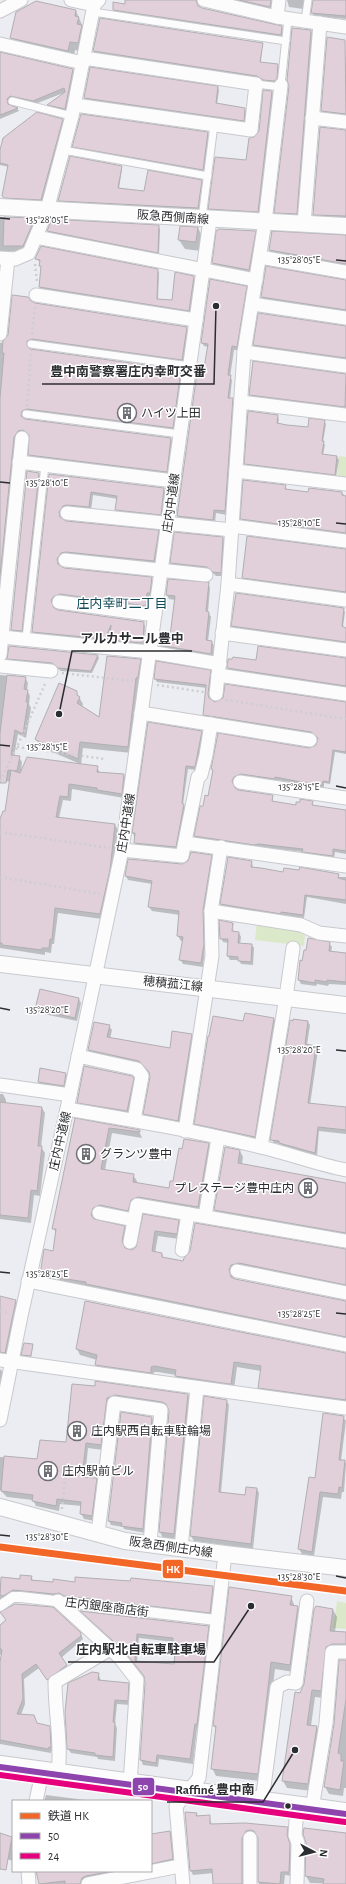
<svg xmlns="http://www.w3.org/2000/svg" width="346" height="1884" font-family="'Alegreya Sans','Noto Sans JP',sans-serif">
<rect width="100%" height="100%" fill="#ecedf2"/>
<g fill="#dbe9ca">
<polygon points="339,456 346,457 346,480 337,479"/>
<polygon points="257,922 286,925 305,934 304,946 255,940"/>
<polygon points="337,1601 346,1603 346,1629 333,1628"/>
</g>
<g fill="#0003" fill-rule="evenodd">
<polygon points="126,0 198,0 197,5 202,9 282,27 283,29 282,38 115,12 114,10 126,5"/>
<polygon points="231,0 273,0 271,9"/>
<polygon points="287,0 305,0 303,9 289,7"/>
<polygon points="314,0 346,0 346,19 314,16 312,13"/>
<polygon points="76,11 83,27 83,52 75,50 73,60 17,47 12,38"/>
<polygon points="311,31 313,34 298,216 277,215 275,212"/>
<polygon points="345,41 346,117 324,114 322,111"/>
<polygon points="262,44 261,63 278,65 279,67 277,81 275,83 264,81 259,78 95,53 94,51"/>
<polygon points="0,53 73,70 75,73 67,112 51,108 49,105 66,92 35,104 13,99 9,103 9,105 17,108 19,111 0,119"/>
<polygon points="218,87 219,90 217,105 245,109 246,112 245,123 86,101 85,98"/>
<polygon points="272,92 273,94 259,213 210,211 209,209 247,161 255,138 260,132"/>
<polygon points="62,120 64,123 43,202 4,198 3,196 9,167 0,165 0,155"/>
<polygon points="346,131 346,219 316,218 314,214"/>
<polygon points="207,133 209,135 204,172 74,149 73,146"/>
<polygon points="121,166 122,169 119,189 145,192 201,181 202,183 199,210 60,203 59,201"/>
<polygon points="0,217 34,219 37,224 26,251 9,251 9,255 0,256"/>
<polygon points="158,226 160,229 159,255 49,233 48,231"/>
<polygon points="198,228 203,238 201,251 185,249 179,240"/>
<polygon points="255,232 258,236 251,275 216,268 213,263"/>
<polygon points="272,232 346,236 346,266 271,253 270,250"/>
<polygon points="36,259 157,270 159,273 158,300 173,301 193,277 195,280 190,313 41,290 40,287 42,269 40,266 40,262"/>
<polygon points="346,280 346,312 264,300 262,297"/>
<polygon points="246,287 248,291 239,350 234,350 230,377 232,380 230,399 232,399 234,403 227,515 216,513 215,523 180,520 178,516 208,347 204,346 202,343"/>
<polygon points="30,302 186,328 189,333 185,365 35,344 28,349 180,371 183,376 175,433 30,414 23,419 171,439 174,444 169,477 32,460 29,455 30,437 27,435 0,605 0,343 4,342"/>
<polygon points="346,327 346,360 256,348 254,345"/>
<polygon points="345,375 346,409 252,398 250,395"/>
<polygon points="277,416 279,419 278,424 308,428 324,421 326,424 323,442 325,445 323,455 337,457 339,460 336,477 247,467 245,464"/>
<polygon points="39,473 40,476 23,633 13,632 12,630"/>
<polygon points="50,475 164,489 166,493 162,518 118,513 116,510 118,499 93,495 91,511 65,509 60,517 62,520 158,531 160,535 156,565 60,559 60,566 64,569 151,578 154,582 152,596 149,596 147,609 55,601 53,607 58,611 143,622 145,626 144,647 113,643 111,634 107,643 35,636 33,632"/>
<polygon points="285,486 287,490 309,493 342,493 346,497 346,536 243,522 242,519"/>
<polygon points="223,538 225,541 222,576 216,576 210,570 173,566 171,563"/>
<polygon points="346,550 346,595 245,581 243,578"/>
<polygon points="208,583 210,588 208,612 211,617 208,641 212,642 214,646 213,658 162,649 160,645 161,636 171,637 175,600 169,599 167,595"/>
<polygon points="343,609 345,612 343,627 346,628 346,645 234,629 232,626"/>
<polygon points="98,656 99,658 92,673 61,671 54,665 9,661 8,658"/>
<polygon points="346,659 346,689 230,671 228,668 257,662"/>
<polygon points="140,660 144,667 132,753 83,748 81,765 97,767 100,773 124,775 127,781 124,798 72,789 71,801 63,800 59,818 115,825 118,830 112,875 102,919 58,913 54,944 52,944 51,953 45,952 45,955 0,948 0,820 6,813 11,782 0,780 0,675 25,677 28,683 27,690 30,696 29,704 31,708 26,738 18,734 14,756 19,757 22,762 21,772 80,764 41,747 36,739 76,692 83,704 82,707 100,718"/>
<polygon points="210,671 212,675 209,698 215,703 346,702 346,754 335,752 330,784 324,783 324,788 305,786 304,785 277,780 277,782 235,781 233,785 235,789 272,796 273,803 296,806 312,802 314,806 346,811 346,854 335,852 334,859 305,855 304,852 260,847 257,848 197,839 195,836 204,807 209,797 214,772 212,769 309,749 317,746 318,739 314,735 206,718 204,715 207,688 157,682 155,679"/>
<polygon points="201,732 203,735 196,770 188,769 183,804 186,808 177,850 137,846 133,833"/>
<polygon points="211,856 214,860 203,967 183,964 180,959 183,941 181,941 178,936 180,915 152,911 149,907 152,884 128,880 126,876 182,865"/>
<polygon points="252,862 253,868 284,873 338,875 339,877 346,877 346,904 307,897 304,918 282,915 282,917 223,908 221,904"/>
<polygon points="233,923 234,925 232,925 231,936 233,936 234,926 234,932 239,933 241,937 240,944 252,945 254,948 253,965 241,964 239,960 230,960 228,956 229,943 223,942 221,938"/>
<polygon points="329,943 332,947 331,952 346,954 346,985 329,984 328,986 317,984 316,986 301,984 299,980 301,962"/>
<polygon points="79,999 81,1003 77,1021 39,1013 36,1009"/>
<polygon points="274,1019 276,1022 256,1140 197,1127 195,1124 244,1022"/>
<polygon points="308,1022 310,1025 307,1045 316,1047 318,1050 310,1105 346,1108 346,1134 319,1131 317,1156 282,1147 280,1144 274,1143 271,1139"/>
<polygon points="109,1026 112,1030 110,1039 171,1050 191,1035 194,1039 180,1124 147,1118 144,1114 151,1077 147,1068 142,1065 92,1054 89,1050"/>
<polygon points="66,1074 68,1078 66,1089 41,1086 39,1082"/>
<polygon points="132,1077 135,1082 129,1114 80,1106 79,1102"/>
<polygon points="0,1094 3,1094 6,1100 6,1104 42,1108 45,1113 41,1147 45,1153 40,1196 34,1195 31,1223 0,1219"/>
<polygon points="75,1120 139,1131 142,1138 112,1133 105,1170 133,1175 137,1181 136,1184 169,1189 173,1182 183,1150 208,1144 212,1150 201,1213 142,1202 131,1216 96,1214 94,1220 124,1227 127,1233 125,1248 128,1251 133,1250 139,1244 144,1215 178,1221 181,1227 179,1239 158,1236 155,1253 162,1254 164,1259 184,1263 346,1249 346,1289 237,1269 232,1275 235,1280 346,1301 346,1341 44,1281 41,1275 54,1252 57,1234 53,1228"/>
<polygon points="240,1151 243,1157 242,1164 346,1184 346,1238 218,1216 215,1210"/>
<polygon points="0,1297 16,1301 19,1306 8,1358 0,1358"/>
<polygon points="32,1345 31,1357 23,1356 22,1355"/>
<polygon points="77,1349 346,1353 346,1405 263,1393 259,1388 261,1371 237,1367 234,1389 179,1382 176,1375 158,1372 154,1372 153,1378 100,1371 96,1365 97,1360 80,1355"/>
<polygon points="0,1369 5,1375 0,1398"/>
<polygon points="73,1385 188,1395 191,1400 177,1539 163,1538 160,1532 170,1410 166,1407 119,1400 103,1450 88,1448 85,1478 96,1479 99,1484 95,1521 84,1519 81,1513 82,1506 60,1504 59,1511 36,1506 33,1500 7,1497 0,1490 0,1457 38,1460 67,1443"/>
<polygon points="205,1398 226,1400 229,1405 221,1493 246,1496 257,1489 259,1493 253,1549 194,1541 191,1536"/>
<polygon points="343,1417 346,1421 341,1461 345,1461 346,1464 344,1492 342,1492 341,1499 323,1497 314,1556 302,1554 299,1549"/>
<polygon points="152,1418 154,1422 145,1533 124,1529 123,1527 111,1525 109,1521"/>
<polygon points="31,1577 34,1582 213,1587 215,1592 212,1617 25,1595 0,1606 0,1583"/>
<polygon points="291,1597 295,1607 298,1607 302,1615 294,1672 275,1669 261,1781 216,1776 212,1768 217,1730 214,1726"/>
<polygon points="333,1610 337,1617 335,1632 346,1633 346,1651 336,1651 324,1698 315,1697 311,1726 317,1727 321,1734 312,1791 287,1788 283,1781 301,1694"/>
<path d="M82,1612L208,1627L211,1631L199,1728H197L193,1764L159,1759L158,1767L143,1765L141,1760L146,1684L145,1677L128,1656ZM139,1638L174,1642L176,1648L174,1665L137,1662Z"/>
<polygon points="0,1626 81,1634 83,1639 61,1658 69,1670 50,1684 39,1668 24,1679 25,1704 21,1715 37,1724 49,1727 52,1732 53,1752 51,1751 51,1753 0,1744 0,1669 2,1656 0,1654"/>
<polygon points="346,1660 346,1788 344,1788 343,1796 329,1794 325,1787"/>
<polygon points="98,1673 101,1681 128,1684 131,1688 130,1705 117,1704 115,1724 117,1728 115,1761 98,1759 97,1757 71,1753 68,1749"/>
<polygon points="46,1795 93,1801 44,1801"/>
<polygon points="186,1813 196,1814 198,1816 209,1816 212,1825 287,1828 291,1849 291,1876 285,1875 284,1884 259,1884 258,1837 252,1833 244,1884 214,1884 214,1873 193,1875 191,1871"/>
<polygon points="170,1832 172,1836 174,1863 151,1867 151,1835"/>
<polygon points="0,1834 11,1838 13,1841 13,1861 0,1857"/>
<polygon points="346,1834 346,1884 310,1883 306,1876 307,1843"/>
<polygon points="38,1871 132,1871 83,1884 40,1884"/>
</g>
<g fill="#e1d0d9" stroke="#b1afb2" fill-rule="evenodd">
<polygon points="125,0 196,0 198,6 202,8 282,26 281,35 113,10 113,2 125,4"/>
<polygon points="239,0 271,0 270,7"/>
<polygon points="313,0 346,0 346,16 311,13"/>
<polygon points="36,1 76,10 75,16 79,17 77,24 82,25 78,43 70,42 68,51 10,38 16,12"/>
<polygon points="100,18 263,43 260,62 278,64 277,79 274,81 263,80 257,76 93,51"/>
<polygon points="292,28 311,30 297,214 274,213 289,86 287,80"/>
<polygon points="327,37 345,40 346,114 321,111"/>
<polygon points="0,52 73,69 65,109 47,105 65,92 64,88 33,101 10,96 7,99 8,104 18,108 0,115"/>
<polygon points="90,67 218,86 216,103 245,108 244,121 84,98"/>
<polygon points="263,90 272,91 258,212 208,209 215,157 246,160 249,138 254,137 259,131"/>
<polygon points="37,112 63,119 41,200 4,198 2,196 8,165 0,163 0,150 3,138"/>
<polygon points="81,114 208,132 203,170 72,147"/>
<polygon points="320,127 346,130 346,216 313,215"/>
<polygon points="70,156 122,166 118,188 144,191 148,170 202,180 198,208 58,201"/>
<polygon points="4,217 35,218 23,246 3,246"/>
<polygon points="52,219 159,225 158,253 47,231"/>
<polygon points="180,226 198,227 196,242 178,240"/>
<polygon points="219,229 256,231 249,270 212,263 216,231"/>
<polygon points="272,231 346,235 346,264 269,250"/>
<polygon points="41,246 158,269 157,299 172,300 175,272 194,276 189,311 39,287 41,266 39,266 40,260 35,259"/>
<polygon points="266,266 346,280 346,310 261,297"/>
<polygon points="210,279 247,286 237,347 232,346 228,375 231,375 228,398 233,398 225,511 214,510 213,520 177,516 197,373 203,374 208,344 201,343"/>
<polygon points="12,295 28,297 31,301 35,303 187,327 182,360 32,339 27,341 27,346 30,349 181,370 173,428 27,409 22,411 21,416 25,419 171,438 167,472 28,455 29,435 23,430 18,431 14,437 0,576 0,398 4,353 2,353 3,341 8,335"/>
<polygon points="258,313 346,326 346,358 253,345"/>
<polygon points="253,361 346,374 345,407 249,395"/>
<polygon points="248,411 278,415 277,423 287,425 308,427 309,418 325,420 322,441 324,441 322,454 337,456 335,475 244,464"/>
<polygon points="27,471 39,473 22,631 11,630"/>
<polygon points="49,474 164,488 161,515 115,510 117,496 91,492 89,507 67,505 63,506 59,512 60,517 66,521 159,530 154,561 66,552 61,553 57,559 58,564 64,568 152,577 150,593 147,593 146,606 60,594 53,597 51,601 54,608 58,610 144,622 143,643 110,640 111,625 105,639 32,632"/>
<polygon points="243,480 286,485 285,489 308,492 309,488 342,492 342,495 346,496 346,533 240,519"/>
<polygon points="174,532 223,537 221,573 213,572 207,567 170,563"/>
<polygon points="247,536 346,549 346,592 242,578"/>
<polygon points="168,579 209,582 206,611 209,612 206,640 212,641 211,654 159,645 160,635 170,636 175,596 166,595"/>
<polygon points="236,593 344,608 342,626 346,628 346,642 231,626"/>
<polygon points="9,646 98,655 91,671 58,668 52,663 7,659"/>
<polygon points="258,646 346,658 346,686 227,668 228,659 232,659 233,657 256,660"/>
<polygon points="107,656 141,659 138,677 136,678 128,747 80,742 78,759 36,740 35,739 59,683 77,691 77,695 80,697 77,703 99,717"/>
<polygon points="156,661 211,670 208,694 209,698 215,702 223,698 225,684 346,702 346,752 333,750 329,782 323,781 322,785 316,785 275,777 275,779 241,774 234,777 232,781 235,788 238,790 273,795 272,801 296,805 296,802 300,802 300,799 313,801 312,805 346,810 346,851 333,849 333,856 302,852 303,849 258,844 254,845 194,836 200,806 203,806 205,795 208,796 213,770 211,769 218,733 309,748 316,745 318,738 311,732 203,715 206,685 154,679"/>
<polygon points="7,675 26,677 24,689 28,690 26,702 28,702 23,734 15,730 11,755 20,756 17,771 8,770 6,783 0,783 0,733"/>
<polygon points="148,722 202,731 195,767 186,766 182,803 184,804 176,847 134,843 135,833 132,833"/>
<polygon points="27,757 98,766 97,772 124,774 122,794 97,790 97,788 69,784 68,797 60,796 56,817 115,824 110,870 100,914 55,908 52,939 50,939 49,948 42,948 42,950 2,945 2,943 0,943 0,819 3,811 5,811 11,770 20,773"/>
<polygon points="191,852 212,855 203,910 204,944 201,963 179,960 183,937 177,936 179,911 148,907 152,881 125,876 128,859 182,864 188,861"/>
<polygon points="228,857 252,861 251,867 261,868 283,872 284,868 299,870 300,867 339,874 338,878 346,880 346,900 305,895 303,915 281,912 281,914 220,904"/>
<polygon points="219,920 233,923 232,931 239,932 238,943 252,944 251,962 238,961 238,957 227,956 228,939 220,939"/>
<polygon points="308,938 330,942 329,951 346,953 346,982 327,980 327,982 315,980 315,983 298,980 300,960 302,961 304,950 306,950"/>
<polygon points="40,989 79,998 75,1018 35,1009"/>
<polygon points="245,1013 274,1018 255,1137 194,1124 208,1036 209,1036 213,1016 243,1021"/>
<polygon points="293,1019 308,1021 305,1044 316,1046 308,1103 346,1107 346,1130 318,1127 315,1153 279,1143 279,1141 270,1140 290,1020 293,1021"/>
<polygon points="94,1022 110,1025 107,1037 170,1048 172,1031 192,1034 178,1121 143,1114 150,1077 149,1072 139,1061 88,1050"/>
<polygon points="84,1066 132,1076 134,1078 127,1111 77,1103"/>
<polygon points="40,1068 66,1073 64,1086 38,1082"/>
<polygon points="0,1102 42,1107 38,1146 42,1146 37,1191 31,1190 28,1218 0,1215"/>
<polygon points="75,1118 140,1130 140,1132 109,1128 101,1169 134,1174 133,1182 169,1188 170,1181 173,1181 179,1148 182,1149 184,1139 209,1143 198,1207 138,1197 131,1200 128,1211 100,1205 93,1208 91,1215 94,1219 125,1226 122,1241 125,1248 132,1250 136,1247 143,1214 179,1220 177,1234 155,1231 152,1251 162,1253 162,1257 183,1261 184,1258 190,1251 195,1223 346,1249 346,1285 239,1263 231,1265 229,1270 231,1277 235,1279 346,1301 346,1337 86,1284 86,1282 40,1275 44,1249 53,1251 56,1229 52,1229"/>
<polygon points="225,1147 240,1150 238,1163 346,1183 346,1233 214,1210"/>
<polygon points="0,1296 16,1300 5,1353 0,1352"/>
<polygon points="85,1301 346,1353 346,1400 258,1388 261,1366 234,1362 231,1384 229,1384 175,1376 176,1370 154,1366 151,1367 151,1373 95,1365 97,1355 76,1349"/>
<polygon points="24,1343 33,1344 31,1356 21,1355"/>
<polygon points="95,1381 188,1394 174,1534 159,1532 169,1411 166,1404 162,1402 115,1395 107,1398 101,1445 86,1443 82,1477 97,1478 92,1516 80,1514 81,1502 57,1499 56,1506 32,1501 33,1495 1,1491 4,1456 37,1459 40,1440 66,1442 72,1384 95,1386"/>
<polygon points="204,1396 227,1400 219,1492 245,1495 246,1487 257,1488 251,1544 190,1536"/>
<polygon points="121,1412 152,1417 143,1529 121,1526 122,1523 108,1521"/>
<polygon points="323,1413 344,1416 339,1460 345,1460 342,1488 339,1487 338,1494 320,1492 312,1552 298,1549 309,1477 315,1478"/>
<polygon points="20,1575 32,1576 31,1580 53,1582 53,1579 75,1582 75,1577 130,1581 131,1578 213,1586 210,1613 64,1596 59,1593 54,1594 13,1590 3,1596 0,1595 1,1577 20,1579"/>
<polygon points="229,1587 292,1596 290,1605 298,1606 290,1665 271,1662 258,1774 211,1769 216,1726 213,1726"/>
<polygon points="15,1604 53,1607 81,1633 81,1636 59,1653 67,1665 47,1680 36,1664 22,1674 23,1699 17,1714 34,1715 37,1723 50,1726 51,1747 49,1747 48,1749 0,1740 0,1662 2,1650 0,1648 0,1625 6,1620 0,1612"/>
<polygon points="316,1606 333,1609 330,1631 346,1632 346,1644 332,1644 326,1647 321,1691 312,1690 307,1725 317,1726 308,1784 282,1781 295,1692 300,1693 304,1684 314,1609"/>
<path d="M80,1611L209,1626L197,1724H195L190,1759L157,1755L156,1763L140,1760L145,1684L144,1676L124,1651ZM137,1634L173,1638V1643H176L174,1664L135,1661Z"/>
<polygon points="339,1660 346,1660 346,1699 338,1753 341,1754 341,1761 344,1761 340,1790 324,1787 334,1724"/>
<polygon points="92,1672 99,1673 98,1680 129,1683 128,1701 115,1700 113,1722 115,1722 113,1757 95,1755 95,1753 67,1749 65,1712 68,1683"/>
<polygon points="185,1812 197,1813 196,1816 210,1815 210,1824 245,1823 288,1827 287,1835 290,1844 289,1872 281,1872 280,1884 258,1882 258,1838 254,1831 250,1830 246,1831 242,1838 242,1884 213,1884 212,1869 190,1871"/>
<polygon points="304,1828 346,1833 346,1884 323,1884 324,1879 305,1876 306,1843 303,1834"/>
<polygon points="170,1831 173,1859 151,1864 151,1834"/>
<polygon points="0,1833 12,1837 6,1870 0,1869"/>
<polygon points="36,1871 113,1871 86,1876 82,1878 80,1884 65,1884 65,1881 39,1884"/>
</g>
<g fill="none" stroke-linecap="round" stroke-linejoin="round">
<defs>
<g id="service">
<polyline points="93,12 286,41"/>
<polyline points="305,21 308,0"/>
<polyline points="256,84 281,87"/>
<polyline points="281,85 288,19"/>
<polyline points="12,101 72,116"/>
<polyline points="63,150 208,176"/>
<polyline points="202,218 214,125"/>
<polyline points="31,344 190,366"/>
<polyline points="26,414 180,434"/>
<polyline points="26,639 45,465"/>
</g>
<polyline id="pedestrian" points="0,1606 13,1597 21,1597 216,1620"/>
<g id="minor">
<polyline points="71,0 94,5 99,0"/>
<polyline points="204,0 277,17"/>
<polyline points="279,0 277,17 346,27"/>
<polyline points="0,11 21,0"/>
<polyline points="0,44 83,63"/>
<polyline points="75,105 251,130 256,84 84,58"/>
<polyline points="312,118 346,122"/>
<polyline points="304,224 320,23"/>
<polyline points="36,237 256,280"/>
<polyline points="260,257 346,272"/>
<polyline points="0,258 15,259 29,253 47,210 72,116 94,5"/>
<polyline points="36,295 196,320"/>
<polyline points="252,304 346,318"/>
<polyline points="0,334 8,259"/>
<polyline points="244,352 346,366"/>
<polyline points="241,402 346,415"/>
<polyline points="19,462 174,481"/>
<polyline points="236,471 346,484"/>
<polyline points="67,513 232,530"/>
<polyline points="232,526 346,541"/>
<polyline points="65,560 206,575"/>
<polyline points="228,584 346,600"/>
<polyline points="59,602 155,615"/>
<polyline points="222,633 346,650"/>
<polyline points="2,637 150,652 220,664"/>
<polyline points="0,655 22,438"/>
<polyline points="0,666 51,671"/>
<polyline points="218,675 346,694"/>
<polyline points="216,694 228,584 244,352 265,222 281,85"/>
<polyline points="141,713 310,740"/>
<polyline points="240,782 346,798"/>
<polyline points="185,843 346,866"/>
<polyline points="122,850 182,856 198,777 201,775 206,755 211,724"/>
<polyline points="211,911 301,925 319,933 346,936"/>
<polyline points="78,1056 137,1069 142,1076 134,1120"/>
<polyline points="0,1085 70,1095"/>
<path d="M67,1109C132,1120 197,1131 261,1147C290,1154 317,1164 346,1170"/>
<polyline points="185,1131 212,956 211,911 221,847"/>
<polyline points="261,1147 286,997 293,948"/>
<polyline points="99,1213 134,1220"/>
<polyline points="205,1216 218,1138"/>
<polyline points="130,1242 137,1205 346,1241"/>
<polyline points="182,1250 188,1214"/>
<polyline points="237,1271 346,1293"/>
<polyline points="28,1281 346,1345"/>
<polyline points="0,1360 346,1408"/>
<polyline points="0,1420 21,1316 67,1109 122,850 210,220"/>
<polyline points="98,1533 114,1403 161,1410 150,1544"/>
<polyline points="181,1548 197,1388"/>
<polyline points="58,1601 119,1657 137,1680 130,1784"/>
<path d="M58,1775C62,1743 55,1714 55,1682L110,1649"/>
<polyline points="36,1801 42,1773"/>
<polyline points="262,1802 277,1687 287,1682 296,1683 307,1601"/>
<polyline points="312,1809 326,1723 332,1652 346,1652"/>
<polyline points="28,1871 29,1884"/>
<polyline points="88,1884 180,1866"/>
<polyline points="183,1884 176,1806 199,1778 225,1554"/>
<polyline points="250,1884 250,1838"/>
<polyline points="297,1884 298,1843 295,1835 297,1807"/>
</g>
<g id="tertiary">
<polyline points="0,207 346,226"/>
<polyline points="0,964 346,1005"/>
<polyline points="0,1507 125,1541 225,1554 346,1568"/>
</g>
<polyline id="trunk" points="0,1767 346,1814"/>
</defs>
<use href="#service" stroke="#c8c9cd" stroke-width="9"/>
<use href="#pedestrian" stroke="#c8c9cd" stroke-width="12"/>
<use href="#minor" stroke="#c8c9cd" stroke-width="15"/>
<use href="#tertiary" stroke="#c8c9cd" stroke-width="18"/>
<use href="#trunk" stroke="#c8c9cd" stroke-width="24"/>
<g stroke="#ceced0" stroke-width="2.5" stroke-dasharray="2 3" stroke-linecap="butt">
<polyline points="35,264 37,282"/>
<polyline points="32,334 35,307"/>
<polyline points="27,406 31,353"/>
<polyline points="62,673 133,681"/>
<polyline points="157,685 204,692"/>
<polyline points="226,700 346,719"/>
<polyline points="17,747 105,759"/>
<polyline points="0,781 17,747 45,684"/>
<polyline points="0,832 110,848"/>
<polyline points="0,877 100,894"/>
<polyline points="0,1311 9,1313"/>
<polyline points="62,1509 65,1478"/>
</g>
<use href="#service" stroke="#fcfcfd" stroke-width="7"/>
<use href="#pedestrian" stroke="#fcfcfd" stroke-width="10"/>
<use href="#minor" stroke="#fcfcfd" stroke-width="13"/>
<use href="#tertiary" stroke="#fcfcfd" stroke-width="16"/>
<use href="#trunk" stroke="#fcfcfd" stroke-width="22"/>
<defs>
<polyline id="bus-1" points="0,1767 346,1814"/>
<polyline id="bus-2" points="0,1775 345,1822"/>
</defs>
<use href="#bus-1" stroke="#fff" stroke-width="9"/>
<use href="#bus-2" stroke="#fff" stroke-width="9"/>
<use href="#bus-1" stroke="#8e44ad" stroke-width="6"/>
<use href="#bus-2" stroke="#e5007d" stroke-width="6"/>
<defs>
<polyline id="rail-1" points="0,1547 346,1591"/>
</defs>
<use href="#rail-1" stroke="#fff" stroke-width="10"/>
<use href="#rail-1" stroke="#f26627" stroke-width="7"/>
</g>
<path fill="none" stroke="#2c2d30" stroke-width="1.5" d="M0,218L10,219M336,260L346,261M0,482L10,483M336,523L346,524M0,745L10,746M336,786L346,788M0,1008L10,1010M336,1050L346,1051M0,1272L10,1273M336,1313L346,1314M0,1535L10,1536M336,1576L346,1578"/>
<defs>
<symbol id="building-ring" viewBox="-11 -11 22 22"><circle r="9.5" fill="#fff" stroke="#6f7074" stroke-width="1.5"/><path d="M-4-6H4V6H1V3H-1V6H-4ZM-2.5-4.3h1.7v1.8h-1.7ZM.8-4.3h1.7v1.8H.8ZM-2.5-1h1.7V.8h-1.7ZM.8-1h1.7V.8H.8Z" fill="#6f7074"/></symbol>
</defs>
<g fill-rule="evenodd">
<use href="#building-ring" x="116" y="402" width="22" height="22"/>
<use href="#building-ring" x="75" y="1143" width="22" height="22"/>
<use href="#building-ring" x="297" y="1177" width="22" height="22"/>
<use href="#building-ring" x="66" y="1420" width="22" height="22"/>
<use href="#building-ring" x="37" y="1460" width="22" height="22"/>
</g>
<circle fill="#2c2d30" stroke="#fff" stroke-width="1.5" cx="288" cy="1806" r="3.5"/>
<g text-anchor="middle" stroke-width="3" stroke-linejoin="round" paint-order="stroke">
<g font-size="12" fill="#2c2d30" stroke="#fff">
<text transform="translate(173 217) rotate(4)" y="4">阪急西側南線</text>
<text transform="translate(171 503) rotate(-82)" y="4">庄内中道線</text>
<text transform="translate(126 823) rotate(-81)" y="4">庄内中道線</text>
<text transform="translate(173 984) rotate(6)" y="4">穂積菰江線</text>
<text transform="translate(60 1141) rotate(-77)" y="4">庄内中道線</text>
<text transform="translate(171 1547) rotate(8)" y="4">阪急西側庄内線</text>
<text transform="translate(107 1607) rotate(7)" y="4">庄内銀座商店街</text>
</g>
<g font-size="12" fill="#2c2d30" stroke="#fff" text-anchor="start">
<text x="141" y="417">ハイツ上田</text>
<text x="100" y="1158">グランツ豊中</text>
<text x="294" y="1192" text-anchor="end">プレステージ豊中庄内</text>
<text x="91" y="1435">庄内駅西自転車駐輪場</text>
<text x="62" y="1475">庄内駅前ビル</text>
</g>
<g font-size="13" fill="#124a58" stroke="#fff">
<text x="122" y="608">庄内幸町二丁目</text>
</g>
</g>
<g font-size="10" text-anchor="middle" fill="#2c2d30" stroke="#fff" stroke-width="3" stroke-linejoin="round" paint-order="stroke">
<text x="47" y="223">135°28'05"E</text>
<text x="299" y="263">135°28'05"E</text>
<text x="47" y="486">135°28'10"E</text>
<text x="299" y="526">135°28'10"E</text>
<text x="47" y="750">135°28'15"E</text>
<text x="299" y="790">135°28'15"E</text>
<text x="47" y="1013">135°28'20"E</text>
<text x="299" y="1053">135°28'20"E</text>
<text x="47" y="1277">135°28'25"E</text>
<text x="299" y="1317">135°28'25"E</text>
<text x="47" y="1540">135°28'30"E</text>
<text x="299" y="1580">135°28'30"E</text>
</g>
<path fill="none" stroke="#2c2d30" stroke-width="1.5" d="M216 306L214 384H42M59 714L72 651H192M251 1606L214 1662H68M295 1750L263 1802H167"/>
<g fill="#2c2d30" stroke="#fff" stroke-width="1.5">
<circle cx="216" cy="306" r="4"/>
<circle cx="59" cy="714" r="4"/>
<circle cx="251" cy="1606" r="4"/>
<circle cx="295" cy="1750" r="4"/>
</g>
<g font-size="13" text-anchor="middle" font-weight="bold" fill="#2c2d30" stroke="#fff" stroke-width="3" stroke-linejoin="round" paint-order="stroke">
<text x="128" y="376">豊中南警察署庄内幸町交番</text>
<text x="132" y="643">アルカサール豊中</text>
<text x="141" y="1654">庄内駅北自転車駐車場</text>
<text x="215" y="1794">Raffiné 豊中南</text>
</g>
<g stroke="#fff" stroke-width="1.5">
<rect x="162" y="1559" width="22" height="20" rx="4" fill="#f26627"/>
<rect x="132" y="1777" width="23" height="19" rx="4" fill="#8e44ad"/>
</g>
<g font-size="11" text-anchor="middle" font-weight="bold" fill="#fff">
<text x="173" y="1573">HK</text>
<text x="143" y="1790">50</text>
</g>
<rect x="12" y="1800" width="140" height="72" fill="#ffffff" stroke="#ababac"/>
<rect x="20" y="1813" width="20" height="6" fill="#f26627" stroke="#ababac"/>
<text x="48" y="1820" font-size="12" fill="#2c2d30">鉄道 HK</text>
<rect x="20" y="1833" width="20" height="6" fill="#8e44ad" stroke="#ababac"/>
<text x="48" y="1840" font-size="12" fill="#2c2d30">50</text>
<rect x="20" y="1853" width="20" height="6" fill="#e5007d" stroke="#ababac"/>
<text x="48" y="1860" font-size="12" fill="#2c2d30">24</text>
<g transform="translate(314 1852) rotate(97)" stroke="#ffffff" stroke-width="3" paint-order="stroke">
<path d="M0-3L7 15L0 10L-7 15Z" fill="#2c2d30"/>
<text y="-6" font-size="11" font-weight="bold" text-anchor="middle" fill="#2c2d30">N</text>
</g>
</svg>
